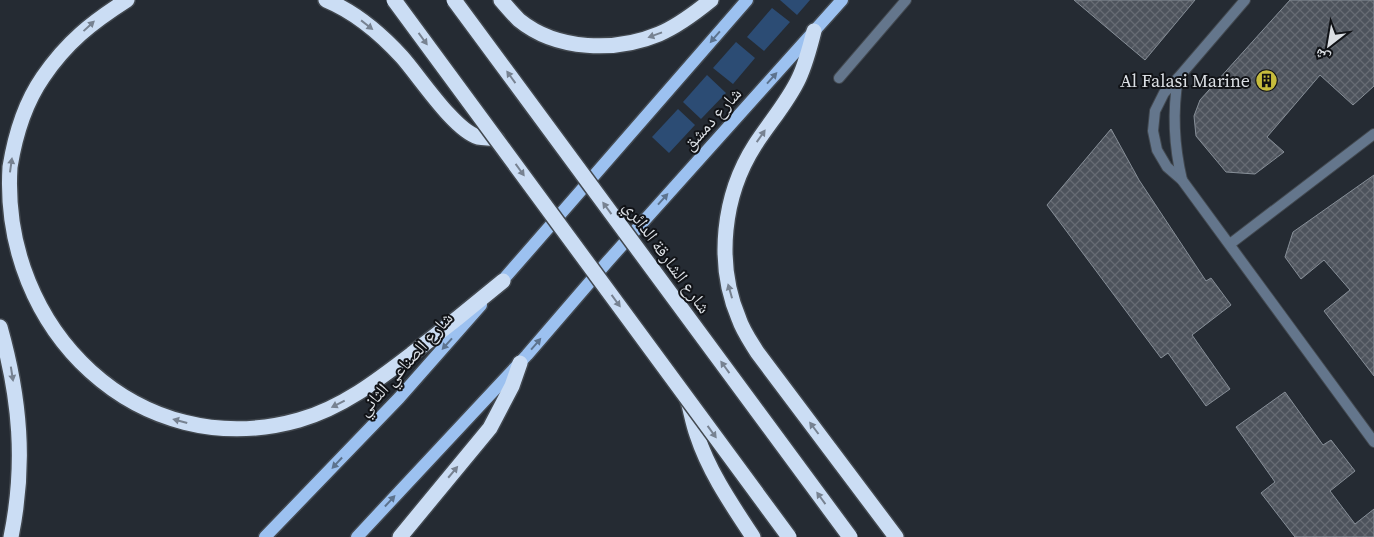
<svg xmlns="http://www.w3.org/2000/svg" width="1374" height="537" font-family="'Source Serif 4','Noto Naskh Arabic',serif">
<defs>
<pattern id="building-cross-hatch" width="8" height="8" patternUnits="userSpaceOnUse" patternTransform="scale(1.25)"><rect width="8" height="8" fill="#4d535c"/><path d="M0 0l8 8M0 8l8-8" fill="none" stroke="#666b73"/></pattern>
</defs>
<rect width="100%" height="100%" fill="#252b33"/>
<g fill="#2c4c74">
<polygon points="780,0 810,0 797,15"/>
<polygon points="772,8 790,22 764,51 747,37"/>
<polygon points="736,42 755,58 733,84 713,68"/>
<polygon points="707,75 726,93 701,119 683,102"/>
<polygon points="678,109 695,125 669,153 652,137"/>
</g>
<g fill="url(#building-cross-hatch)" stroke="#878f98">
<polygon points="1074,0 1195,0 1145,60"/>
<polygon points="1290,0 1374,0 1374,86 1353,105 1320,75 1267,137 1284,152 1255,174 1226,172 1196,136 1194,116 1200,100"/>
<polygon points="1111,129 1139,180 1206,281 1211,278 1231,305 1192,335 1230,389 1206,406 1168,353 1161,358 1047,205"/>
<polygon points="1374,175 1374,376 1324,311 1350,290 1324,260 1301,279 1285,257 1293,232"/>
<polygon points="1285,392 1323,445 1331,440 1355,471 1330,491 1355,524 1374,509 1374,537 1295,537 1261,493 1275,482 1236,427"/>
</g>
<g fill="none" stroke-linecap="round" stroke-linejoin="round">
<defs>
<g id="street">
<polyline points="1245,0 1178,78 1164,93 1155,111 1153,131 1157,150 1167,167 1182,180 1374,442"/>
<polyline points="839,78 906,0"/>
<path d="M1178,78C1172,114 1174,146 1182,180"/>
<polyline points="1230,244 1374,134"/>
</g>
<g id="primary">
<polyline points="496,288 747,0"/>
<polyline points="265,537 399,398 481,305"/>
<polyline points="357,537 527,355 608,261 842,0"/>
</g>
<g id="highway">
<path d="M127,0C91,23 67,42 43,77C25,103 15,136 10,167C0,330 139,465 299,420C342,408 378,380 413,353C443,330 473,306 503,281"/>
<path d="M326,0C355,12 381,34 402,57C419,76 454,130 478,137C484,138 491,138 497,139"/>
<path d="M501,0C507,7 513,14 519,20C557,51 616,52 659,34C678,26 695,13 711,0"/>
<path d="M814,31C810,47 806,63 799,78C788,102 769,123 755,145C723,195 715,263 739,319C743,331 751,342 757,352L896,537"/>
<path d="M0,327C20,398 26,464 11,537"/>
<path d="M688,401C691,412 693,424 697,435C709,472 732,505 753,537"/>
<polyline points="400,537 490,428 512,386 520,363"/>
</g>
</defs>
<use href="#street" stroke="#42484f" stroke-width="12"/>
<use href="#primary" stroke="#42484f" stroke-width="15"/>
<use href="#highway" stroke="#42484f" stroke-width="18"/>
<use href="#street" stroke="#64768c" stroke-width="10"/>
<use href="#primary" stroke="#9cc1f0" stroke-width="12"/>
<use href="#highway" stroke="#cbddf4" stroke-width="15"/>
<defs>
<g id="highway-bridge">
<polyline points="394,0 789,537"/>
<polyline points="454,0 850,537"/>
</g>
</defs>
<use href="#highway-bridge" stroke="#42484f" stroke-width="18" stroke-linecap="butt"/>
<use href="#highway-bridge" stroke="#cbddf4" stroke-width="15"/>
</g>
<defs><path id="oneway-solid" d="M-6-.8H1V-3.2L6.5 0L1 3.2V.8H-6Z" transform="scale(1.25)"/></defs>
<g fill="#778291">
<use href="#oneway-solid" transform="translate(367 25) rotate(38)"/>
<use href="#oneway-solid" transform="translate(89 26) rotate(-43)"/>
<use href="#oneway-solid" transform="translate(655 35) rotate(160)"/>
<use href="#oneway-solid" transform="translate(423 39) rotate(54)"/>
<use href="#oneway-solid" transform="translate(511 77) rotate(-126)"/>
<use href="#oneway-solid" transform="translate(761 136) rotate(-55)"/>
<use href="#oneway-solid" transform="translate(11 165) rotate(-82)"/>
<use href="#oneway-solid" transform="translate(520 170) rotate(54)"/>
<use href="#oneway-solid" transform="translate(607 208) rotate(-126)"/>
<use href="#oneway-solid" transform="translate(730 291) rotate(-106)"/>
<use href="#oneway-solid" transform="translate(616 301) rotate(54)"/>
<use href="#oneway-solid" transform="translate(725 367) rotate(-126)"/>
<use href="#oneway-solid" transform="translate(12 374) rotate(81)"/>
<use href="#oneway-solid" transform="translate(338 404) rotate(153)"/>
<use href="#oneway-solid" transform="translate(180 421) rotate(-165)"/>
<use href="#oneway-solid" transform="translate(814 428) rotate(-127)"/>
<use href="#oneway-solid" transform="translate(712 432) rotate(54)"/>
<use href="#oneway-solid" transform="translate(453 472) rotate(-50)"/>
<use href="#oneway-solid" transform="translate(821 498) rotate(-126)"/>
</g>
<g fill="#5d738e">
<use href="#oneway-solid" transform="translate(715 37) rotate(131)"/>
<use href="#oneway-solid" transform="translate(772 78) rotate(-48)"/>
<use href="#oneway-solid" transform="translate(663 199) rotate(-48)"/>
<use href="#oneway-solid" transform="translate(447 344) rotate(132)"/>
<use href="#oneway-solid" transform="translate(536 344) rotate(-49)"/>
<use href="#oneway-solid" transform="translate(337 463) rotate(133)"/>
<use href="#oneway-solid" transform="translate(390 501) rotate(-47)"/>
</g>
<defs>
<symbol id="building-disc" viewBox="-11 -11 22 22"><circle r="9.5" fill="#c6bc3c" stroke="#111317"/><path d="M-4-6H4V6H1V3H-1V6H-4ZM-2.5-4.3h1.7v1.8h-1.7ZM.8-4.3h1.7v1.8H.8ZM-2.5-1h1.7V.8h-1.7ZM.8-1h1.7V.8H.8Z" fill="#111"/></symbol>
</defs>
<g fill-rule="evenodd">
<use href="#building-disc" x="1254" y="68" width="25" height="25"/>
</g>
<g text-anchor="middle" stroke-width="4" stroke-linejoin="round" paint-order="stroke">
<g font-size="18" fill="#dbdfe4" stroke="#111317" text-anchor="end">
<text x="1250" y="87">Al Falasi Marine</text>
</g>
<g font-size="18" fill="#dbdfe4" stroke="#111317">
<text transform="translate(712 119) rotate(-48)" y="6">شارع دمشق</text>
<text transform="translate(667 257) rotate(54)" y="6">شارع الشارقة الدائري</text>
<text transform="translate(405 364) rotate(-48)" y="6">شارع الصناعي الثاني</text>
</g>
</g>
<g transform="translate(1329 45) rotate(211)" stroke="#111317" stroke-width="4" paint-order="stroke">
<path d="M0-4L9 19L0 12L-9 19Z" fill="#dbdfe4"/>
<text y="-8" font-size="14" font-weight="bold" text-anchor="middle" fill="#dbdfe4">ش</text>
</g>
</svg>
